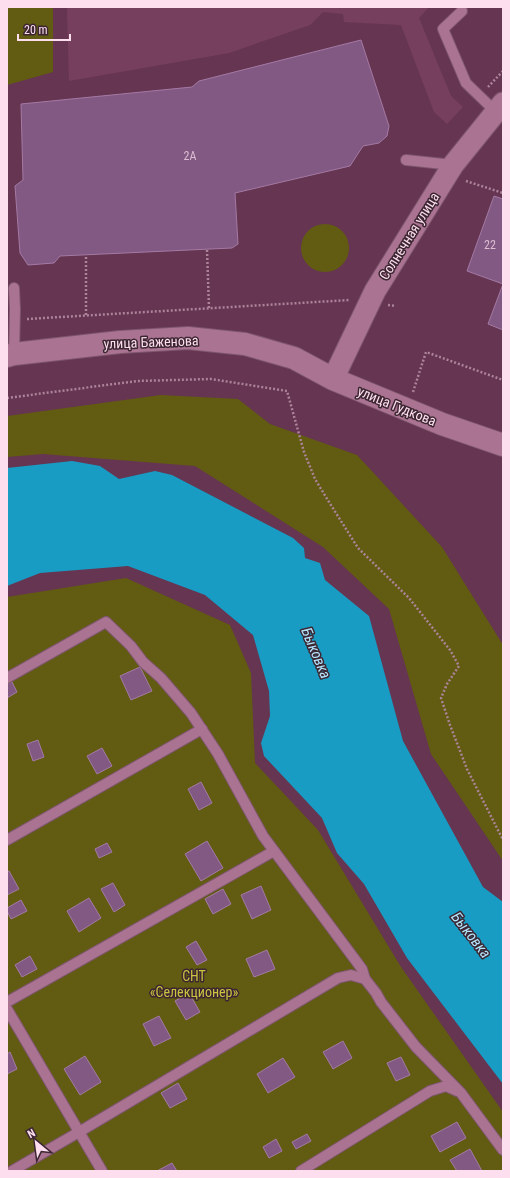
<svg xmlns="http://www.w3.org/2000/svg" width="510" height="1178" font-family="'Roboto Condensed',sans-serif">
<rect width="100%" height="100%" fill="#663551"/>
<polygon fill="#763f5e" points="67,7 429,7 419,18 451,96 463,107 447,124 434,112 401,25 344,22 343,14 323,12 310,25 229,53 69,81"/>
<g fill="#615c12">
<polygon points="7,7 53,7 53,72 7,85"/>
<circle cx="325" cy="248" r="24"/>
<polygon points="161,395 238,399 270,424 357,455 442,547 503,645 503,861 431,754 389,609 323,547 195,466 43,454 7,457 7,416"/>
<polygon points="126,578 230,625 251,673 255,763 318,830 401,967 503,1112 503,1171 7,1171 7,597"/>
</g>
<polygon fill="#189cc4" points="72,461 100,466 119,479 155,471 172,475 293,538 304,548 305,558 320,563 325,580 369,616 403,741 483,887 503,902 503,1084 407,958 364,884 337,853 322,818 264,756 261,743 270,716 269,691 253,635 205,595 128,566 40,573 7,586 7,468"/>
<g fill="#815982" stroke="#a47aa5">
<polygon points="361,40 389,126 387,136 379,143 363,146 350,166 235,193 238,244 232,248 60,256 54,263 28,265 20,253 15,186 23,180 21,104 192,87 199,81"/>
<polygon points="494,196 503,199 503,330 488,324 503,284 467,271"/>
<polygon points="140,667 152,691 131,700 120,676"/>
<polygon points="12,682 17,692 7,698 7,684"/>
<polygon points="38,740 44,757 33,761 27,744"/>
<polygon points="102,748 112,766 97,774 87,756"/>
<polygon points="201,782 212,803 199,810 188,789"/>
<polygon points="207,841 223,868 201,881 185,854"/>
<polygon points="107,843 112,852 99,858 95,849"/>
<polygon points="9,871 19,889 7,895 7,872"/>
<polygon points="113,883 125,905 114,912 101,889"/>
<polygon points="261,886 271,910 252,919 241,895"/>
<polygon points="223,889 231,904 213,914 205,899"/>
<polygon points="89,898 101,918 79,932 67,911"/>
<polygon points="21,900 27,911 11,919 7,911 7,908"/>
<polygon points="196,941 207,960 197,965 186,947"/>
<polygon points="267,950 275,969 254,977 246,959"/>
<polygon points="30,956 37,969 22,977 15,965"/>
<polygon points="189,993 200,1012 186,1020 175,1001"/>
<polygon points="159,1016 171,1038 154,1046 143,1024"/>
<polygon points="343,1041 352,1058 333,1069 323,1052"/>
<polygon points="10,1052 17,1069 7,1074 7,1054"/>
<polygon points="85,1056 101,1082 80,1095 64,1069"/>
<polygon points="401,1057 410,1075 396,1081 387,1063"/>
<polygon points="283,1058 295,1077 268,1093 257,1074"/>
<polygon points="178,1083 187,1099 170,1108 161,1093"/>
<polygon points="457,1122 466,1138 440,1152 431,1136"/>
<polygon points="307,1134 311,1141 296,1149 292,1142"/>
<polygon points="276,1139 282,1151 269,1158 263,1147"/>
<polygon points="470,1149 482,1171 457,1171 450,1160"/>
<polygon points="172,1163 177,1171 157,1171"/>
</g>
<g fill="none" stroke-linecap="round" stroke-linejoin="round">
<defs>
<g id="service">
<polyline points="462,11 443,29 466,83 496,112"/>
<polyline points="406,160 453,165"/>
<polyline points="14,354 15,309 14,288"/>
<polyline points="7,678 106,622 131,646 143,662 161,678 191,713 218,754 263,836 362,969 365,979 376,993 381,1002 416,1047 461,1093 503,1150"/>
<polyline points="7,840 202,729"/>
<polyline points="7,1002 274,851"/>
<polyline points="7,1009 102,1171"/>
<polyline points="12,1171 79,1132 338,978 351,975 365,979"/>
<polyline points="301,1171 430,1091 446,1086 457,1091"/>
</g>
<polyline id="minor" points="333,379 375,291 453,165 503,103"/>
<polyline id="tertiary" points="7,356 14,354 120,342 188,338 245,344 294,358 333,379 442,424 503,445"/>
</defs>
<use href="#service" stroke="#7e566d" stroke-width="12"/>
<use href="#minor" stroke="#7e566d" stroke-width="23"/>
<use href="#tertiary" stroke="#7e566d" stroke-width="24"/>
<g stroke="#ac8399" stroke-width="2.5" stroke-dasharray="2 2" stroke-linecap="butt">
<polyline points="488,87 503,71"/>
<polyline points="466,181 503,193"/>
<polyline points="207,250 209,308"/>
<polyline points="388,305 396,306"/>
<polyline points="86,315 86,255"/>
<polyline points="27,319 350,300"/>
<polyline points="413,392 426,352 503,380"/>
<polyline points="7,398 137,381 211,379 287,391 304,452 315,479 329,502 358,548 409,598 450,650 459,666 447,684 441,698 450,725 467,769 503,840"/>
</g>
<use href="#service" stroke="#aa7391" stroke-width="10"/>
<use href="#minor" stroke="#aa7391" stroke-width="21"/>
<use href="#tertiary" stroke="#aa7391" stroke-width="22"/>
</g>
<g text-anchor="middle" stroke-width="3" stroke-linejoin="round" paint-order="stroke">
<g font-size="12" fill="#debdd3">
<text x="190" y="160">2А</text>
<text x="490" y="249">22</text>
</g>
<g font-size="14" fill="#fddeee" stroke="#3c2632">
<text transform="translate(409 236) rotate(-58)" y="5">Солнечная улица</text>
<text transform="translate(151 342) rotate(-2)" y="5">улица Баженова</text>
<text transform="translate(397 406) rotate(22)" y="5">улица Гудкова</text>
</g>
<g font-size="14" fill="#ccc440" stroke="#3c2632">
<text x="194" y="981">СНТ<tspan x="194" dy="16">«Селекционер»</tspan></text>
</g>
<g font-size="15" font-style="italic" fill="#b3e5fb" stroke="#3c2632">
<text transform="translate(316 653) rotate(67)" y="5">Быковка</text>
<text transform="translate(471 935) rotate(52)" y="5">Быковка</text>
</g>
</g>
<rect width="510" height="1178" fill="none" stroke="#fddeee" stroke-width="16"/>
<g transform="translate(36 1142) rotate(331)" stroke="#3c2632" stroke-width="3" paint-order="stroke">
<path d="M0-3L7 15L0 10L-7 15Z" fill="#fddeee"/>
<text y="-6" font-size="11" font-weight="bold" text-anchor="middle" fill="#fddeee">N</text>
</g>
<path d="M18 34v6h52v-6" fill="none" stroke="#fddeee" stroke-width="2"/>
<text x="24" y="34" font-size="12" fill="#fddeee" stroke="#3c2632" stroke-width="3" paint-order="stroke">20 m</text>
</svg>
